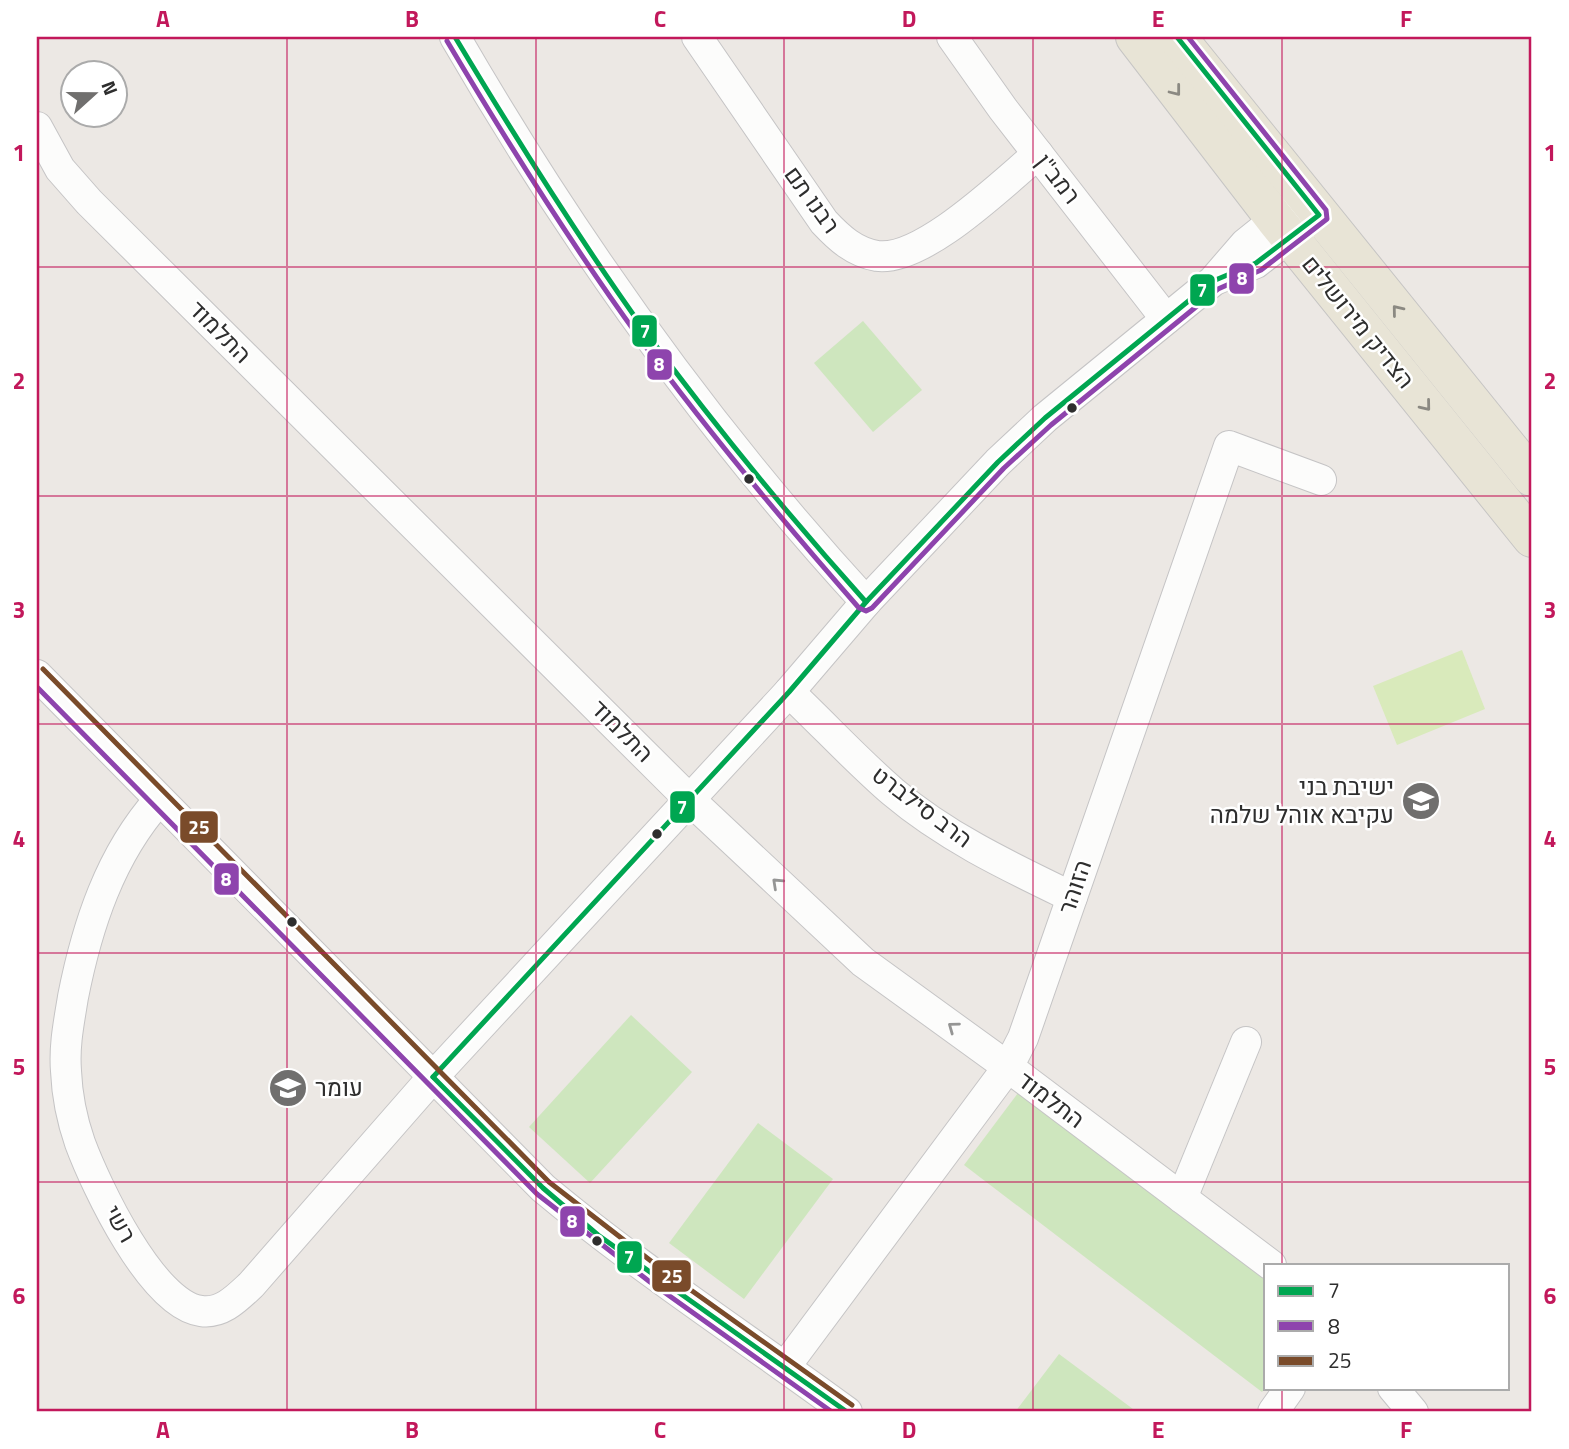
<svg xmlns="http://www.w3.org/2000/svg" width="1569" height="1449" font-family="'Titillium Web',Heebo,sans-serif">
<rect width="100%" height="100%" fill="#ece8e4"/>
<g fill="#cee6be">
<polygon points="863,321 922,390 873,432 814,363"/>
<polygon points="631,1015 692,1072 590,1183 529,1127"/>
<polygon points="1021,1089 1266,1276 1266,1387 1262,1392 964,1165"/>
<polygon points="758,1123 833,1179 744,1299 669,1243"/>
<polygon points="1059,1354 1137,1412 1015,1412"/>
</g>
<polygon fill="#d9eabb" points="1462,650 1485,709 1397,745 1373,686"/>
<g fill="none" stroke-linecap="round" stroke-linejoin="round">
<defs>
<g id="minor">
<path d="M455,37C572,239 708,430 866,602"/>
<path d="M697,37L824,222C839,238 854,252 877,256C923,262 1003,183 1038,154"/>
<polyline points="952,37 1003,109 1166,319"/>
<polyline points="37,127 60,169 89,202 689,799 863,962 1008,1067 1271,1265"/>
<polyline points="1217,279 1256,263 1305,225"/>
<path d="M37,675L543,1188C640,1269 745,1337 847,1412"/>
<path d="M789,692C824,725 857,761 893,792C946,837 1010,867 1072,897"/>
<path d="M159,800C110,855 87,926 73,997C69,1022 64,1045 66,1071C67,1095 72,1120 80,1143C96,1186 152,1305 201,1311C222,1314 237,1298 251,1285L433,1077L789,692L866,602L998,462L1045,418L1213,281L1245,244L1291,207"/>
<polyline points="1182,1198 1246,1042"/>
<polyline points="785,1367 1008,1067 1023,1038 1229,446 1321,480"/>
<polyline points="1393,1388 1413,1412"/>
<polyline points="1273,1412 1290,1388"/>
</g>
<g id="major">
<polyline points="1135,37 1275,219 1532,538"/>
<polyline points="1177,37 1532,477"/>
</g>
</defs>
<use href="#minor" stroke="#c5c4c5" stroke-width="32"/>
<use href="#major" stroke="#c6c5c4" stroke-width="40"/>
<use href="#minor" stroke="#fcfcfb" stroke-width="30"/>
<use href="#major" stroke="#e8e4d6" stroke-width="38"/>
<defs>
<g id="bus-1">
<path d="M455,37C515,137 577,236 645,331C714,425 788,515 866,602"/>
<polyline points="433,1077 789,692 866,602 998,462 1045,418 1213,281 1256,263 1319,215 1177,37"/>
<polyline points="433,1077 543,1188 598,1235 847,1412"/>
</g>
<g id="bus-2">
<path d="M447,41C507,142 569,241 638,336C707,431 782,520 859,608L866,611L872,608L1004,468L1051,425L1218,289L1261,270L1327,219L1326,210L1188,37"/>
<polyline points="37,687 537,1194 650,1282 832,1412"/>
</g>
<polyline id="bus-3" points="43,669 549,1182 660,1268 852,1405"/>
</defs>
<use href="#bus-1" stroke="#fff" stroke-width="10"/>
<use href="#bus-2" stroke="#fff" stroke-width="10"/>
<use href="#bus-3" stroke="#fff" stroke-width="10"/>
<use href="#bus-1" stroke="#00a651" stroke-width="5"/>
<use href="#bus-2" stroke="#8e44ad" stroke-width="5"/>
<use href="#bus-3" stroke="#7a4b2a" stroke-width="5"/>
</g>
<defs><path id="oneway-chevron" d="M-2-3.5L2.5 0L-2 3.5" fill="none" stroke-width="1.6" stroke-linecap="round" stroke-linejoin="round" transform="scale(1.75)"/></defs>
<g stroke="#8b8982">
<use href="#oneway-chevron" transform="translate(1176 91) rotate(52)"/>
<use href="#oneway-chevron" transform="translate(1397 310) rotate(-129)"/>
<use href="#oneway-chevron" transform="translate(1426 406) rotate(51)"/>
</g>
<g stroke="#959594">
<use href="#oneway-chevron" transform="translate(777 883) rotate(-137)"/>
<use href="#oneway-chevron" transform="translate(953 1027) rotate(-144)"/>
</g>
<path fill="none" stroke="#c2185b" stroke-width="2" stroke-opacity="0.55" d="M287,37V1412M536,37V1412M784,37V1412M1033,37V1412M1282,37V1265M37,267H1532M37,496H1532M37,724H1532M37,953H1532M37,1182H1532M1282,1388V1412"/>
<defs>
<symbol id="school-disc" viewBox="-11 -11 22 22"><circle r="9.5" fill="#706f6e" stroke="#fff"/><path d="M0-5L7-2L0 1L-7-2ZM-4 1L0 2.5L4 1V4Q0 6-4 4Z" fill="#fff"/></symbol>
</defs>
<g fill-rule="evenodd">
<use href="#school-disc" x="1399" y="779" width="44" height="44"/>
<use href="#school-disc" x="266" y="1066" width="44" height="44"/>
</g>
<g fill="#2e2e2e" stroke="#fff" stroke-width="2.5">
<circle cx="1072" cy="408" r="6"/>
<circle cx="749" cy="479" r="6"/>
<circle cx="657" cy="834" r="6"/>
<circle cx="292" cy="922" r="6"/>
<circle cx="597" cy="1241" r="6"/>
</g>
<g text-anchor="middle" stroke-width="5" stroke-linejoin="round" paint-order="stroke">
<g font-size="24" fill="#2e2e2e" stroke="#fff">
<text transform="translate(1058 179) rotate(52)" y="8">רמב"ן</text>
<text transform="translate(812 200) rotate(54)" y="8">רבנו תם</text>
<text transform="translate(1358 322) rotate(51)" y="8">הצדיק מירושלים</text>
<text transform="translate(220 332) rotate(45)" y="8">התלמוד</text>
<text transform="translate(622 731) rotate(45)" y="8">התלמוד</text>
<text transform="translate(922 807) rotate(37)" y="8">הרב סילברט</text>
<text transform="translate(1075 887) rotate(-71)" y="8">הזוהר</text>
<text transform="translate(1051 1100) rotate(37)" y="8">התלמוד</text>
<text transform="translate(120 1224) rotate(60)" y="8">רשי</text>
</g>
<g font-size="24" fill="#2e2e2e" stroke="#fff" text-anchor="end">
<text x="1394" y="795">ישיבת בני<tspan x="1394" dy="28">עקיבא אוהל שלמה</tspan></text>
<text x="315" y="1096" text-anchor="start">עומר</text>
</g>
</g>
<g stroke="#fff" stroke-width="2.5">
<rect x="1228" y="262" width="27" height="33" rx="7" fill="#8e44ad"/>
<rect x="1189" y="273" width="27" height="34" rx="7" fill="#00a651"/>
<rect x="631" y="314" width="27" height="34" rx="7" fill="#00a651"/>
<rect x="646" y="348" width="27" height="33" rx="7" fill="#8e44ad"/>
<rect x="669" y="790" width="27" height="34" rx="7" fill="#00a651"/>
<rect x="179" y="810" width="40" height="34" rx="7" fill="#7a4b2a"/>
<rect x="213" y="862" width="27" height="34" rx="7" fill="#8e44ad"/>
<rect x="559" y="1205" width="27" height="33" rx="7" fill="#8e44ad"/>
<rect x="616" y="1240" width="27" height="34" rx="7" fill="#00a651"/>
<rect x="651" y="1259" width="41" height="34" rx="7" fill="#7a4b2a"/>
</g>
<g font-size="19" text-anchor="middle" font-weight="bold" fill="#fff">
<text x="1242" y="285">8</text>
<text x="1202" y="297">7</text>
<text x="645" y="338">7</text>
<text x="659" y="371">8</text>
<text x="682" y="814">7</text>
<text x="199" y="834">25</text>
<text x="226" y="886">8</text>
<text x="572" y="1228">8</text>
<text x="629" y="1264">7</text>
<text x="672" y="1283">25</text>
</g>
<rect width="1569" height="1449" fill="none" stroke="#ffffff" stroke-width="77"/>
<rect x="1264" y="1264" width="245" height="126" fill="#ffffff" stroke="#ababab" stroke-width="2"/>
<rect x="1278" y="1286" width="35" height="10" fill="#00a651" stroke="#ababab" stroke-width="2"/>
<text x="1328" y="1298" font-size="21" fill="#2e2e2e">7</text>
<rect x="1278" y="1321" width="35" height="10" fill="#8e44ad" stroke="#ababab" stroke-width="2"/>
<text x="1328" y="1334" font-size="21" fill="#2e2e2e">8</text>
<rect x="1278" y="1356" width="35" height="10" fill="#7a4b2a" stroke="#ababab" stroke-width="2"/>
<text x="1328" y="1368" font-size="21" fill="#2e2e2e">25</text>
<g transform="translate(94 94) rotate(69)"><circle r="33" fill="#ffffff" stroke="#ababab" stroke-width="2"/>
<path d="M0-5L12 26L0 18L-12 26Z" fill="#706f6e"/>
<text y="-10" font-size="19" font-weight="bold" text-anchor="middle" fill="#2e2e2e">N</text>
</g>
<rect x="38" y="38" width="1492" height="1372" fill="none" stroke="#c2185b" stroke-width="2.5"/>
<g font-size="23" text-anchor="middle" font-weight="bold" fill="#c2185b">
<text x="163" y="27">A</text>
<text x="412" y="27">B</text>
<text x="660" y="27">C</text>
<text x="909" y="27">D</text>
<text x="1158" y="27">E</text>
<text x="1406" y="27">F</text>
<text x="19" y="161">1</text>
<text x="1550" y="161">1</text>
<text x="19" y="389">2</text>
<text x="1550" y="389">2</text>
<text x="19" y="618">3</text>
<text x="1550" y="618">3</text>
<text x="19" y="847">4</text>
<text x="1550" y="847">4</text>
<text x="19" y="1075">5</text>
<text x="1550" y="1075">5</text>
<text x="19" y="1304">6</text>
<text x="1550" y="1304">6</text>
<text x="163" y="1438">A</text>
<text x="412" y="1438">B</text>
<text x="660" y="1438">C</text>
<text x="909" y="1438">D</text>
<text x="1158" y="1438">E</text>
<text x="1406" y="1438">F</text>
</g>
</svg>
